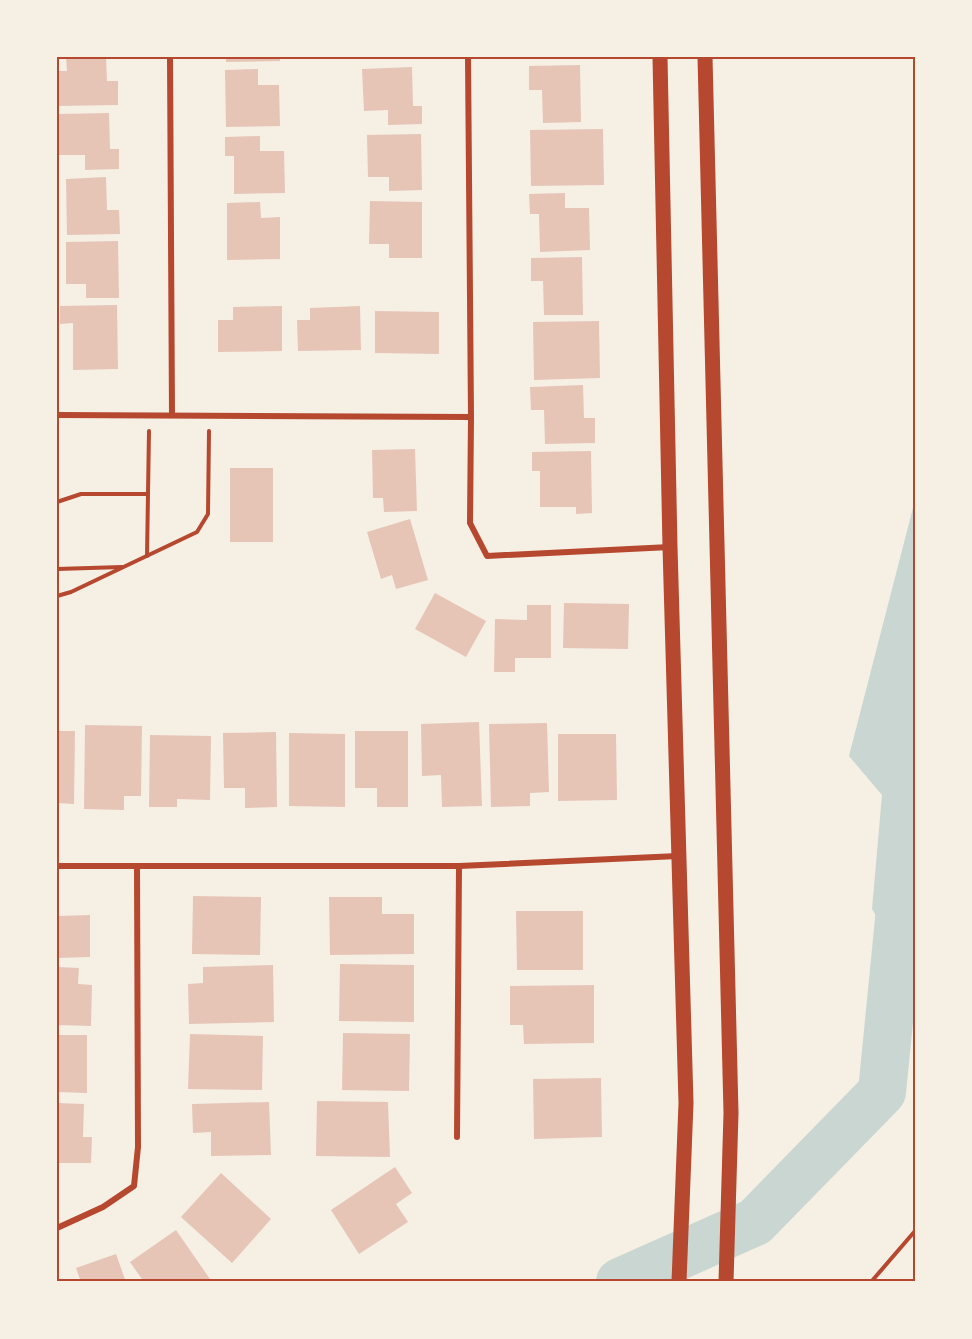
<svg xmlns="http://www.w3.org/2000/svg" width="972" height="1339" font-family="Helvetica,sans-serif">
<rect width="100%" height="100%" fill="#f6efe4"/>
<polygon fill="#c9d6d2" points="915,500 915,920 897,949 872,909 882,795 849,756"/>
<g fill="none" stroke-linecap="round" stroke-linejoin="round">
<polyline stroke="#c9d6d2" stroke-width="48" points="620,1282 755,1222 882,1092 915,758"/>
</g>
<g fill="#e6c5b7">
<polygon points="66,57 106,57 107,81 118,81 118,105 57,106 57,71 67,71"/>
<polygon points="226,57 280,57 280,61 226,62"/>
<polygon points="580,65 581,122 543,123 542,90 529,90 529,66"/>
<polygon points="412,67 413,106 422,106 422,124 388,125 388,110 364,111 362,69"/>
<polygon points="258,69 258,85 279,85 280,126 226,127 225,70"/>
<polygon points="109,113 110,149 119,149 119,169 85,170 85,155 59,155 58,114"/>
<polygon points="603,129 604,185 531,186 530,130"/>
<polygon points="421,134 422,190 389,191 389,177 368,177 367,135"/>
<polygon points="260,136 260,151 284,151 285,193 234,194 234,156 225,156 225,137"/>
<polygon points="106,177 107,210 119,210 120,234 67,235 66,179"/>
<polygon points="565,193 565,208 589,208 590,250 540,252 539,214 530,214 529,194"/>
<polygon points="370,201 422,202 422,258 389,258 389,244 369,244"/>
<polygon points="260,202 261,218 280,217 280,259 227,260 227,203"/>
<polygon points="118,241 119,298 86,298 86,284 66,284 66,242"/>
<polygon points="582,257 583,315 544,315 543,281 531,281 531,258"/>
<polygon points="117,305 118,369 73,370 73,323 60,324 60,306"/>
<polygon points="282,306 282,351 218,352 218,320 233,320 233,307"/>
<polygon points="360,306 361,350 298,351 297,320 310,320 310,308"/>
<polygon points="375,311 439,312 439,354 375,353"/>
<polygon points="599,321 600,378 534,380 533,322"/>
<polygon points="583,385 584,418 595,418 595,443 545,444 544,410 531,410 530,387"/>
<polygon points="415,449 417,511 384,512 383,498 373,498 372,450"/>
<polygon points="591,451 592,513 576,514 576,507 540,507 540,471 532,471 532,452"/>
<rect x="230" y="468" width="43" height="74"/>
<polygon points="410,519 428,580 396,589 392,575 381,579 367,532"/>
<polygon points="435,593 486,621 466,657 415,629"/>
<polygon points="564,603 629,604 628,649 563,648"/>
<polygon points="527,605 551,605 551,658 515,658 515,672 494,672 495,619 527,620"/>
<polygon points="479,722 482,806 442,807 441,775 422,776 421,724"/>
<polygon points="547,723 549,792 530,793 530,806 491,807 489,724"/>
<polygon points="85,725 142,726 141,796 124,796 124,810 84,809"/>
<polygon points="57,731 75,731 74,804 57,803"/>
<polygon points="355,731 408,731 408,807 377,807 377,788 355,788"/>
<polygon points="276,732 277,807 245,808 245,788 224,788 223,733"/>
<polygon points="289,733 345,734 345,807 289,806"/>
<polygon points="558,734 616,734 617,800 558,801"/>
<polygon points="150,735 211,736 210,800 177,799 177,807 149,807"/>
<polygon points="57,894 59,916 90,915 90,957 57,958"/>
<polygon points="193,896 261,897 260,955 192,954"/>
<polygon points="329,897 382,897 382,914 414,914 414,954 330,955"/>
<polygon points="516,911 583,911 583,970 517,970"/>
<polygon points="340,964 414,965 414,1022 339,1021"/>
<polygon points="273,965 274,1022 189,1024 188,984 203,983 203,967"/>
<polygon points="57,967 79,968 78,984 92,985 91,1026 57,1025"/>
<polygon points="594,985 594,1043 524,1044 523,1025 510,1025 510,986"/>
<polygon points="343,1033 410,1034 409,1091 342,1090"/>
<polygon points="190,1034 263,1036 262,1090 188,1089"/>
<polygon points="57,1035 87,1035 87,1093 57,1092"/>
<polygon points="601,1078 602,1137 534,1139 533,1079"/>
<polygon points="317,1101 388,1102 390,1157 316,1156"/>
<polygon points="269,1102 271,1155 211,1156 211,1132 193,1133 192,1104"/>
<polygon points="57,1103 84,1104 83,1137 92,1137 91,1163 57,1163"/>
<polygon points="395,1167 412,1193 396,1204 408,1222 359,1254 331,1210"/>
<polygon points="221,1173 271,1219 232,1263 181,1217"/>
<polygon points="176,1230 212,1282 144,1282 130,1262"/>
<polygon points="116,1254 126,1282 81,1282 76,1268"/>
</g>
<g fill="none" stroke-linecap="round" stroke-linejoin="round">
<g stroke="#b5482f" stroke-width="4">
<polyline points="57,502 81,494 148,494"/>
<polyline points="57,502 57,521"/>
<polyline points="147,556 149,431"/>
<polyline points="57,569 122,567"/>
<polyline points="57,596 71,592 197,532 208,514 209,431"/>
<polyline points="871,1282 915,1231"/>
</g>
<g stroke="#b5482f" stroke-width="6">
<polyline points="170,57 172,414"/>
<polyline points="468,57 471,417 470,523 487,556 670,547"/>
<polyline points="57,415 471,417"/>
<polyline points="57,866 459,866 678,856"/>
<polyline points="457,1137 459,866"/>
<polyline points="57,1228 103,1207 134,1186 138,1147 137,866"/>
</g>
<g stroke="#b5482f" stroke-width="15">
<polyline points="660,57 670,547 686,1103 679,1282"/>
<polyline points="705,57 731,1113 726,1282"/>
</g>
</g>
<rect width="972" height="1339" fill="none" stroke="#f6efe4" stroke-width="117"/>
<rect x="58" y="58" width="856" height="1222" fill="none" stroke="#b5482f" stroke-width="2"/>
</svg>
